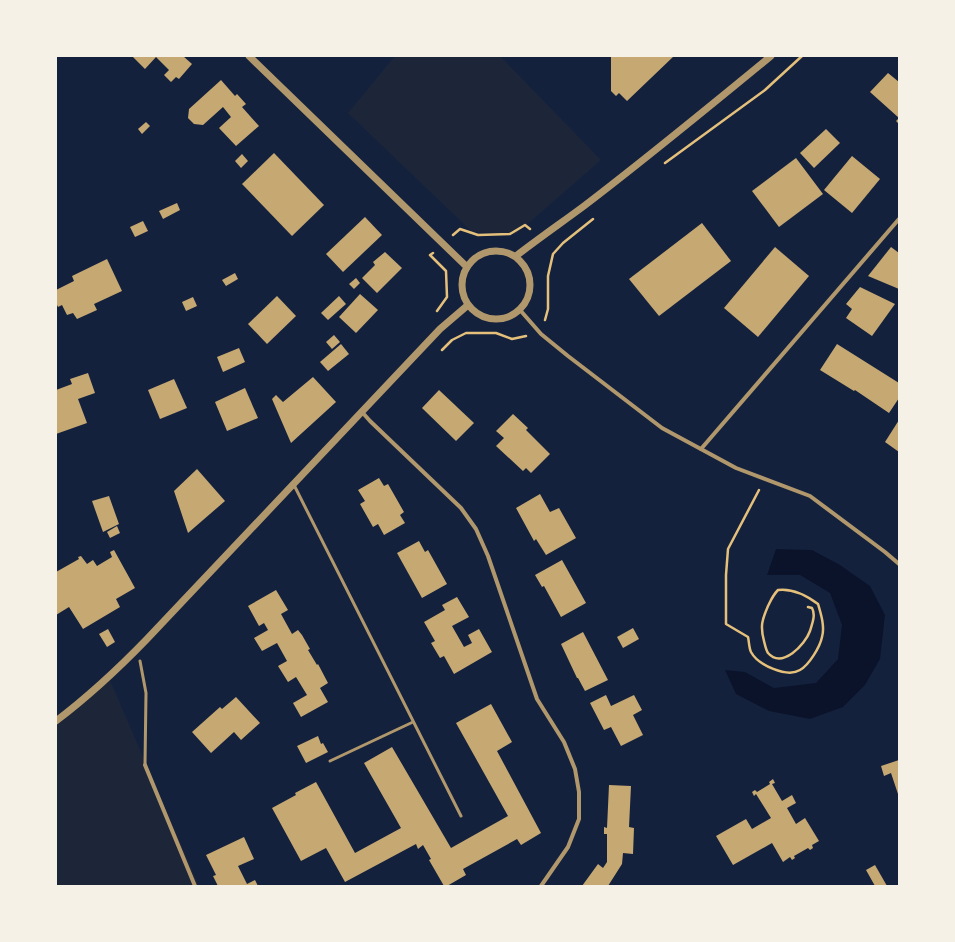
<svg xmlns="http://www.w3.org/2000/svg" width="955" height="942" font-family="Quicksand,sans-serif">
<rect width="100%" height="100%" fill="#14213d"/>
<g fill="#1d2539">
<polygon points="395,56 500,56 601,160 516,234 472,232 348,113"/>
<polygon points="109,678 199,886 56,886 56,718"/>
</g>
<polygon fill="#0b132b" points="776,549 812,550 840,565 870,586 885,615 880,659 865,685 843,707 810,719 769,711 736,694 725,670 745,672 774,688 816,683 838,659 842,625 830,593 800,575 767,575"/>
<g fill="#c6a872">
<polygon points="132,56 183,56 192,64 179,79 176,77 171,82 164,75 169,70 156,57 145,69"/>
<polygon points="611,56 674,56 627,101 619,93 616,96 611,91"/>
<polygon points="888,73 899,82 899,124 896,121 899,118 870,92"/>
<polygon points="221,80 235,96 237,94 246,104 242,107 259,126 236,146 219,128 231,117 223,107 203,125 194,124 188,118 189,109"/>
<polygon points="146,122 150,126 142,134 138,129"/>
<polygon points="826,129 840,143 814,168 800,153"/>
<polygon points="274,153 324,205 292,236 242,184"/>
<polygon points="242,154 248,161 241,168 235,161"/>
<polygon points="852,156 880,179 852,213 824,190"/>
<polygon points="796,158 823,194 779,227 752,191"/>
<polygon points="177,203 180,210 163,219 159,211"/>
<polygon points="365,217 382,235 343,272 326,254"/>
<polygon points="143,221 148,231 135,237 130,227"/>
<polygon points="702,223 731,261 659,316 629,279"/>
<polygon points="775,247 809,276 758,337 724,308"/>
<polygon points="891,247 899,253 899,289 868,276"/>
<polygon points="385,252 402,268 377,293 362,278 375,265 373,262"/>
<polygon points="107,259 122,291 94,304 97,310 77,319 73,313 67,315 62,305 58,307 56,303 56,290 74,281 72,276"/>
<polygon points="235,273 238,279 226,286 222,280"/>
<polygon points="356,278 360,283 354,289 349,284"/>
<polygon points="860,287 895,304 872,336 846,318 852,309 846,304"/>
<polygon points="360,294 378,310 356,333 339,317"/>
<polygon points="277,296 296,316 267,344 248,324"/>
<polygon points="339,296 346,304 328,320 321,313"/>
<polygon points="193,297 197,306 186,311 182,302"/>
<polygon points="334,335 340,342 332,349 326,342"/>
<polygon points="341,344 349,354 328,371 320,362"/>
<polygon points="837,344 899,383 899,398 889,413 855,390 854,391 820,370"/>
<polygon points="239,348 245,362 223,372 217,357"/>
<polygon points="88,373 95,393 78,399 87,423 56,434 56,390 72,384 70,379"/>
<polygon points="313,377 336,402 291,443 272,399 276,395 283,402"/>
<polygon points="174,379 187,408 160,419 148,390"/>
<polygon points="245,388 258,418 227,431 215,402"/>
<polygon points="439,390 474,423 456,441 422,408"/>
<polygon points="513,414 528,428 526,430 550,454 531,473 526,468 523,471 496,446 504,438 496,431"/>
<polygon points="899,420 899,452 885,442"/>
<polygon points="197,469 225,501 188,533 174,491"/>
<polygon points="379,478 384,486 388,484 404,512 400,515 405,523 384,535 378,524 373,527 360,504 365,501 358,490"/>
<polygon points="540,494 550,512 559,508 576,538 546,555 536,539 534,541 516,508"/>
<polygon points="109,496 119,524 103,532 92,501"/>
<polygon points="117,526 120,533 110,538 107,532"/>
<polygon points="419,541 425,552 428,550 447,584 422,598 397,553"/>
<polygon points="114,550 135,588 116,599 120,607 83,629 69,607 56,615 56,572 79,559 78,557 81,556 87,564 93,560 97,566 112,557 110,552"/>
<polygon points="562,560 586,603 561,617 544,586 542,587 535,575"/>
<polygon points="276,590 288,610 281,614 292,634 298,630 302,635 310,649 308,650 317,665 318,664 328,683 320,688 328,702 301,717 293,703 307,695 296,677 288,682 278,666 287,661 277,643 262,651 254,638 268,630 264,623 259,626 248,606"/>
<polygon points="457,597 469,617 452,626 464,647 472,643 468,635 479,629 492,652 454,674 444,656 440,658 431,643 435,641 424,622 445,610 442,605"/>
<polygon points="633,628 639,639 623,648 617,637"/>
<polygon points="108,629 115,642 107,647 99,634"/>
<polygon points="583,632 608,680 585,691 578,678 577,678 561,644"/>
<polygon points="606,695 611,706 634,695 642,710 633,715 643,735 621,746 611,727 604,730 590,703"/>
<polygon points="236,697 260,723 241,740 234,732 211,753 192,732 220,707 222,709"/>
<polygon points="491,704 512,742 497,751 541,833 521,845 517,839 463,869 466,875 447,886 444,886 429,860 431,859 423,845 418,849 416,844 345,882 326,848 301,861 272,808 296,795 295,793 316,782 355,853 401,828 364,763 392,747 451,848 508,816 456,723"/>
<polygon points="318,736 321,744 323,743 328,752 306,763 297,746"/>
<polygon points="899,760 899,797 891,773 884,776 881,766"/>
<polygon points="773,779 775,783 772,784 782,801 792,795 796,803 787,808 796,824 805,818 819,841 812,845 813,848 810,850 808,848 794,856 795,858 792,860 790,857 783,862 772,843 733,865 716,836 746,819 752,829 771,818 756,794 754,796 752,792 755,790 757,792 770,784 769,782"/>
<polygon points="609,785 631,786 629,827 634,828 633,854 623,853 622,864 608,886 582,886 598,864 603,868 607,862 607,834 604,834 604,827 607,828"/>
<polygon points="244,837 254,859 238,866 247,884 255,880 258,886 218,886 213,876 216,875 206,855"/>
<polygon points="875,865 887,886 875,886 866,870"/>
</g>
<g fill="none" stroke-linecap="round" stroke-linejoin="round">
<g stroke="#e5c07b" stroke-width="2.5">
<polyline points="665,163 765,90 802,56"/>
<polyline points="453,235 460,229 478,235 510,234 525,225 530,229"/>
<polyline points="433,253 430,255 446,271 447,297 437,311"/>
<polyline points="545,320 548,309 548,276 553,254 563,243 593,219"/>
<polyline points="442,350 452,340 466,333 496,333 512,339 526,336"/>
<path d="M759,490L728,549L726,575V624L748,637C749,641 749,648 751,652C758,665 787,678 800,670C809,665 820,647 822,637C825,627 821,614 818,604C806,595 793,588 778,590C773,595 771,600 768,606C762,620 760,626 764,641C765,645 766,650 768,653C782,669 805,645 810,631C812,624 816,615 812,608L808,607"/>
</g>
<g stroke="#b1986c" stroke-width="3">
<polyline points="294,485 461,816"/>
<polyline points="140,661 146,693 145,765"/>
<polyline points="330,761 413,722"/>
</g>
<g stroke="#b1986c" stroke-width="4">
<polyline points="520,310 541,334 568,356 662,428 736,468 810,496 885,552 899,564"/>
<polyline points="362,412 370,421 461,508 476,529 488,556 537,699 564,742 575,769 579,792 579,819 568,847 541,886"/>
<polyline points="701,449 899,219"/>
<polyline points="145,765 195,886"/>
</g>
<g stroke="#b1986c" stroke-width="7">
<polyline points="249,56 467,267"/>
<circle cx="496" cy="285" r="34"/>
<path d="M516,256C538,239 561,223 584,206C647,158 709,107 771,56"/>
<path d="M56,721C89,696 118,669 147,639L440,329L468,305"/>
</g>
</g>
<rect width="955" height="942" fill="none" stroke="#f6f1e7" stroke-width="114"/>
</svg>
